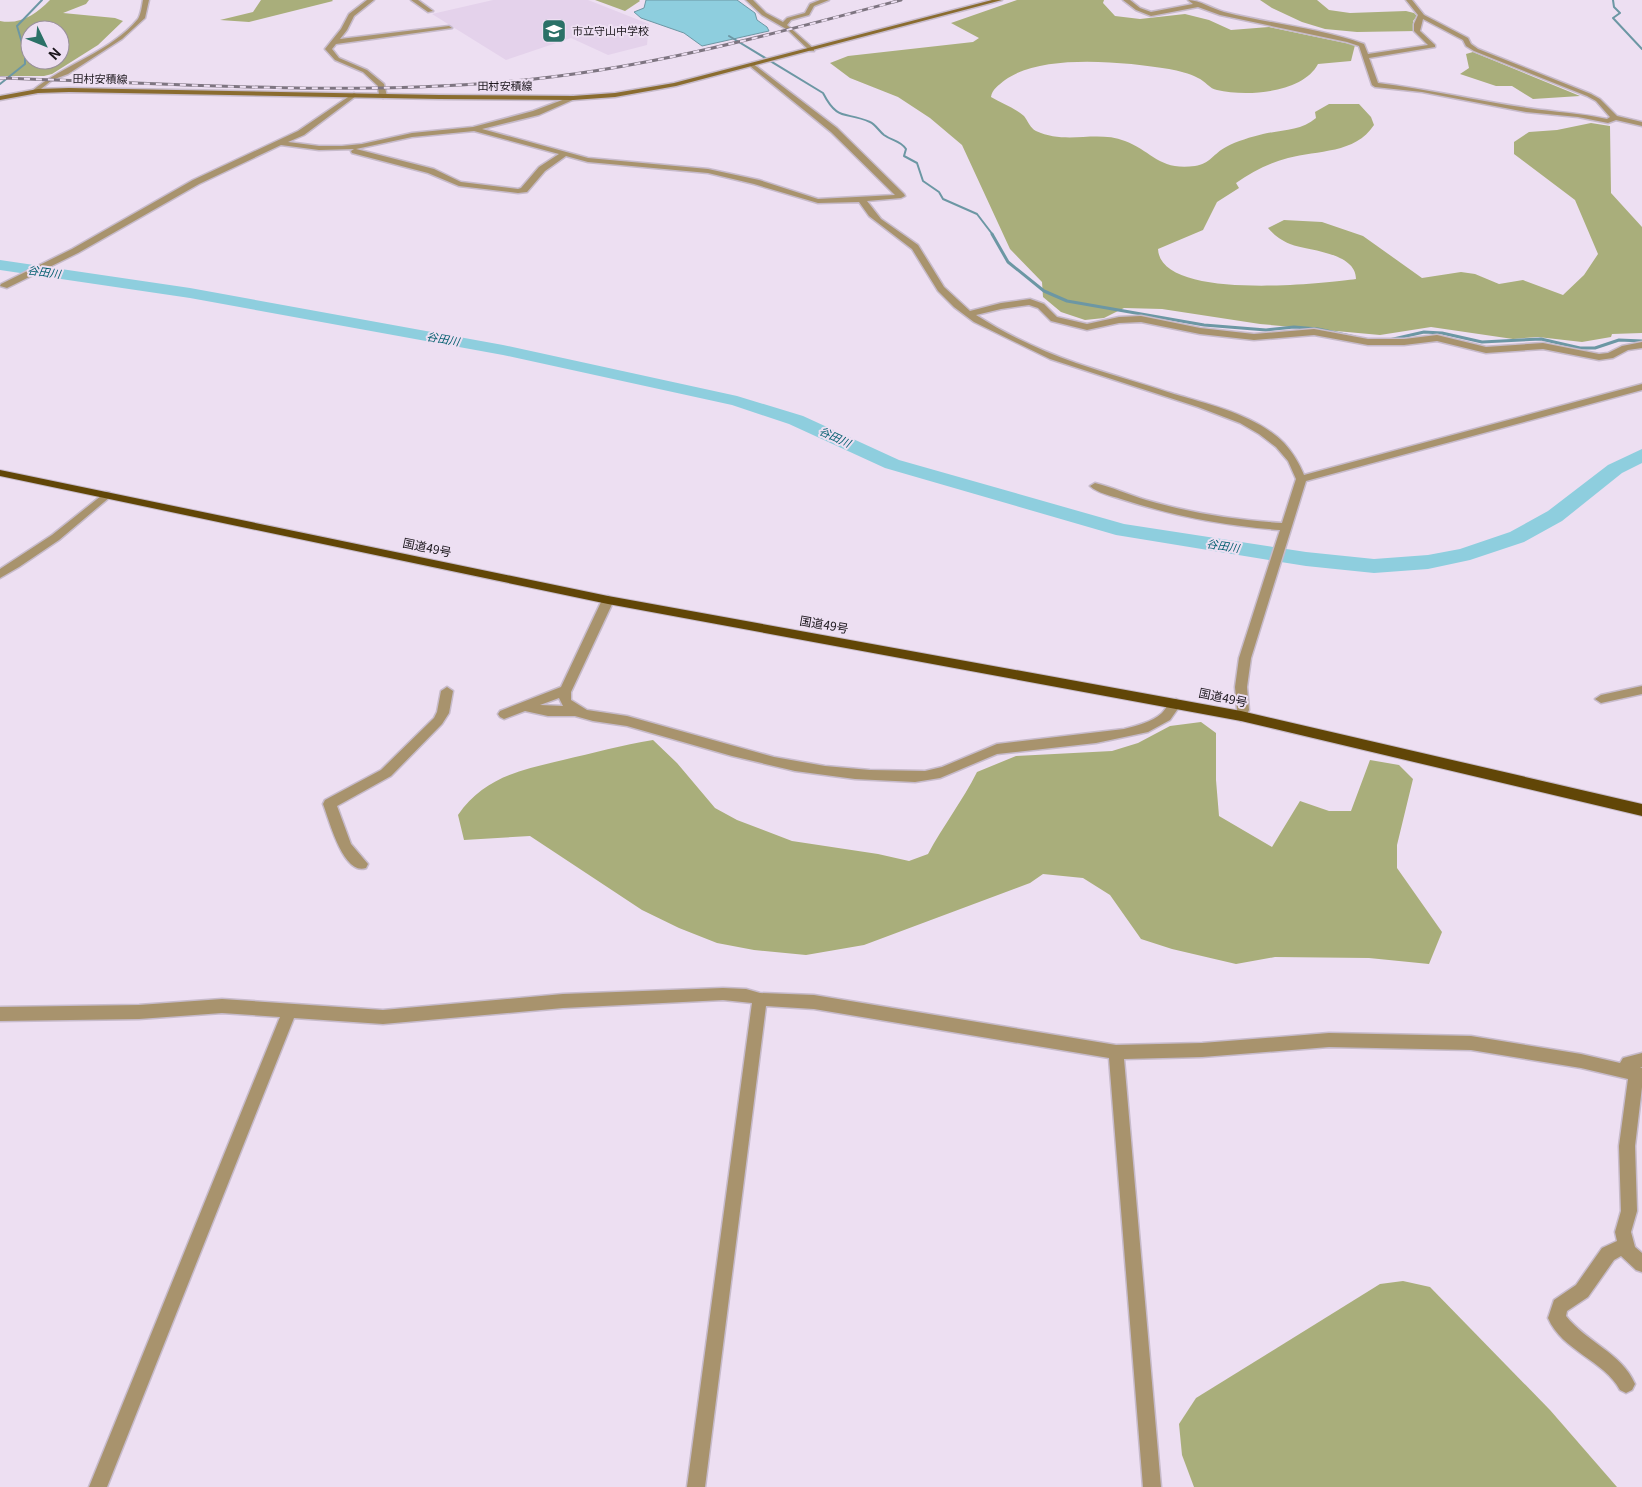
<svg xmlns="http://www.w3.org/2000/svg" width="1642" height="1487" font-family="Georgia,'Noto Sans JP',serif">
<rect width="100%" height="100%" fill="#eddff2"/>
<polygon fill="#e4d2eb" points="493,0 588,0 649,24 647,45 608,55 571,38 506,60 432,14"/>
<g fill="#a9ae7b" fill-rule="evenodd">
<path d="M50,0H89L86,4L63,13L115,18L123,21L98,45L52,74L44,76H0V21C21,25 36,14 50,0ZM30,30H60V60H30Z"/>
<polygon points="261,0 332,0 333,1 249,22 220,20 253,12"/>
<polygon points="595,0 639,0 640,1 625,11"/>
<path d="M1017,0H1104L1103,3L1115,16L1140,19L1185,14L1209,20L1231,30L1269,27L1355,45L1351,61L1318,64C1303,93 1247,97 1217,90C1210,89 1205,81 1198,78C1189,73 1179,71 1169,69C1125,62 1042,53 1005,80C999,85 992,89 991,97C1001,103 1015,108 1024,116C1028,121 1030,128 1036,131C1066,145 1096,130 1125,141C1152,151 1159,171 1195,166C1210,164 1214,153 1226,147C1237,141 1251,137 1263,134C1281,130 1301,131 1316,118L1315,112L1329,104H1359L1371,117L1374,125C1355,154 1318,150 1288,158C1269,163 1252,172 1236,183L1239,188L1217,202L1203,230L1158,249C1160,301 1321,284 1356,279C1356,252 1308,251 1290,244C1281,240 1275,236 1268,228L1284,220L1322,222L1363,236L1422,278L1461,272L1475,274L1499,284L1523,280L1563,295L1584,275L1598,254L1575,200L1514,154V142L1529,132L1557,130L1591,123L1610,126L1611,193L1642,227V333L1612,334L1611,337L1582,342L1538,337L1513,339L1431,327L1380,335L1260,324L1162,309L1124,308L1104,318L1085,320L1061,312L1043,297L1042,282L1010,249L962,145L930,118L898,97L850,78L830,63L848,56L973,42L979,38L951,23Z"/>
<polygon points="1260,0 1317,0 1329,10 1350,13 1406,11 1414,13 1417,16 1413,21 1417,31 1357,32 1325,29 1302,22 1272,8"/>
<polygon points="1473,52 1580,96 1533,99 1512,86 1496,86 1460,74 1469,68 1466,54"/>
<path d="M1201,722L1216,733V780L1219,816L1272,847L1300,801L1329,811H1351L1370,760L1399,765L1413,779L1397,845V868L1442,932L1429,964L1369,958L1275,957L1236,964L1172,949L1141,939L1110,895L1083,878L1043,874L1030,883L864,945L806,955L754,950L717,943L679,928L642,910L530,836L464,840L458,815C484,777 521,770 563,760C593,753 622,745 653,740L677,763L715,808L737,820L792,841L878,854L909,861L928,854C943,826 963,800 977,772L1016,756L1112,751L1138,743L1170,726Z"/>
<polygon points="1403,1281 1430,1287 1550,1410 1617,1487 1194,1487 1182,1455 1179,1424 1196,1398 1380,1284"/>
</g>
<polygon fill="#8ecede" stroke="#6c97a4" points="646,0 737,0 755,13 757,20 767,27 769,31 702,46 684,33 641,18 634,12 644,8"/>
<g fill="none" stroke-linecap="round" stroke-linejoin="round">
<g stroke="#6c97a4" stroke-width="2">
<polyline points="1613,0 1614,7 1620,13 1613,18 1642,49"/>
<path d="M729,36L823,93C838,122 845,111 870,122C875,124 879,131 884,135C892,141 900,140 906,149L904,156L917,163L923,181L939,192L943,199L977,214L993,235"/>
<polyline points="0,84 25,64 25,53 17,26 42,0"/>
</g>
<g stroke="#6c97a4" stroke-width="3">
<polyline points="992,234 1008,262 1044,291 1067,301 1204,325 1266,330 1294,327 1318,329 1355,337"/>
<polyline points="1389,340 1424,332 1442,333 1482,342 1541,339 1580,348 1595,348 1619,340 1642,341"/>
</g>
<polygon fill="#8ecede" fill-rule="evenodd" points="0,260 190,288 503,345 737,396 803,416 899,460 1124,524 1306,552 1374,559 1428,555 1460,549 1510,532 1548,511 1608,465 1642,449 1642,463 1622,473 1562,521 1524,542 1470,560 1428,569 1374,573 1306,566 1116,535 885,468 789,424 732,405 503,355 190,298 0,270"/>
<defs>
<g id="minor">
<path d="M143,0H149L145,18L122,39L68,74L52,80L36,93H32V91C63,65 112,51 138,19C141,14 142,6 143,0Z"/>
<polygon points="367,0 374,0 354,16 347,30 340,39 449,26 452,28 336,44 332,49 339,58 367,70 384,84 387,96 383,98 379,96 378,86 363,72 335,60 325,49 341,29 349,14"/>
<polygon points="411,0 418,0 433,11 428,12"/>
<polygon points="746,0 753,0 766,13 783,22 787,18 805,13 810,4 820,0 829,0 814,6 809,15 791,20 787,25 814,49 814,51 810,51 788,30 762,15"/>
<path d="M1123,0H1130L1140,8L1151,12L1193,4L1188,0C1200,0 1212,9 1224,12C1271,24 1319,28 1364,44L1368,54L1428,45L1414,31V24L1418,15L1406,0H1412L1424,15L1468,38L1471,44L1478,49L1591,94L1600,99L1617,116L1642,122V126L1616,120L1608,123L1578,117L1526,112L1422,92L1375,87L1372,85L1359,46L1347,42L1220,15L1198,7L1151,16L1136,10ZM1423,19L1463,40L1466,46L1474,51L1587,96L1596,101L1610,117L1607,119C1580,113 1554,112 1527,108C1477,101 1428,89 1378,83L1369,58L1435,47V45L1420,31Z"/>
<path d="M752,63L837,128L904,194L905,196L901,198L867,201L881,219L918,245L944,287L970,311L1001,303L1030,299L1044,304L1057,317L1087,324L1119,317L1141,316L1200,328L1254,334L1314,329L1368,339H1404L1437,335L1486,347L1543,343L1599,354L1608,353L1622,346L1642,342V348L1628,350L1613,358L1599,360L1543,349L1486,353L1437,341L1404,345H1368L1314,335L1254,340L1200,334L1141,322L1119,323L1087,330L1051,321L1038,308L1029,305L1001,309L976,315C1007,335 1042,351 1076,363C1108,374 1141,383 1174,394C1211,405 1256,415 1284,443C1293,453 1299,463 1304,475L1642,384V390L1306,481L1251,658L1247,687L1249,710L1245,719L1241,721L1235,716L1237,710L1235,687L1239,658L1280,530C1226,526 1173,516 1121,499C1112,496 1097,493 1090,486L1095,483C1112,487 1129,495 1146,500C1190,513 1236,520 1282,523L1296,479L1288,461L1276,447L1259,434L1240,423L1198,407L1050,359L974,322L954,307L938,291L912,249L869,216L859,202L818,203L754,184L708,173L588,162L566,156L545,171L527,192L518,193L459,186L428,173L352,153L351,151L354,149L319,150L281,145L199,184L78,253L7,288L0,286L1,284L72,249L193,180L298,131L354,93L356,94V96L304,135L288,142L319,146H342L362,144L412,133L473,127L533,111L573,96L577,98L575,99L539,115L482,129L588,158L708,169L759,180L818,199L895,195L831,132L750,66L749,65ZM474,131L559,154L539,167L521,188L518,189L461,182L434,169L356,149L412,137Z"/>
<polygon points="106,492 110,493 110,497 59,540 19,567 0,578 0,569 52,535"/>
<path d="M608,596L614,600L571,692V700L587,710L627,716L774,757L825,766L870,770L925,771L942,767L997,744L1124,729C1136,726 1152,722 1162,713C1167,708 1168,701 1176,699L1182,703L1170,720L1148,732L1096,743L997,754L940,778L915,782L855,779L795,771L732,756L627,726L593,721L575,716H548L525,711L504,719L500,717L498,714L500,711L561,687L602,600ZM559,698L563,706L540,705Z"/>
<polygon points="1642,686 1642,694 1601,703 1595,699 1601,695"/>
<path d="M447,687L453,691L449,713L442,724L391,776L337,806L351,844L368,864L366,868C343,876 329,819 323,804L325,800L381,770L434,718L437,712L441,691Z"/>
<path d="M723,988L746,989L760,993L814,995L1116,1045L1202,1043L1329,1033L1471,1036L1581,1054L1620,1063L1623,1058L1642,1053V1067H1640L1642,1068V1087L1635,1146L1637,1211L1631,1232L1635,1247L1642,1253V1272L1636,1270L1621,1256L1614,1260L1588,1297L1567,1311L1566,1316C1586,1342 1622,1353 1635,1384L1632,1390L1626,1393L1620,1390C1604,1360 1562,1351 1548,1318L1554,1300L1576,1285L1602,1248L1617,1241L1615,1232L1621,1211L1619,1146L1628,1079L1581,1068L1471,1050L1329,1047L1202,1057L1124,1059L1161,1487H1143L1109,1058L814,1009L766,1006L705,1487H687L752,1003L723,1000L563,1008L383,1024L294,1018L107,1487H89L280,1017L222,1013L139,1019L0,1021V1007L139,1005L222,999L383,1010L563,994Z"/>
</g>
<polygon id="secondary" points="992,0 1002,0 676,86 615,97 573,100 439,99 69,92 38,93 0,100 0,96 38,89 69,88 439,95 573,96 615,93 674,83"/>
<polygon id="trunk" points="0,470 608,596 1241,711 1642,804 1642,816 1241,721 608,604 0,476"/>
</defs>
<use href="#minor" stroke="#c7bbcb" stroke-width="3"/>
<use href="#secondary" stroke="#c7bbcb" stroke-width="3"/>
<use href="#trunk" stroke="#c7bbcb" stroke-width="2"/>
<use href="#minor" fill="#a8936d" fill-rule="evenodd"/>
<use href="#secondary" fill="#8a6c2f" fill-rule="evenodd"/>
<use href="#trunk" fill="#614607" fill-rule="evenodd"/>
<defs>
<path id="rail" d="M0,78C167,83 336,96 503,82C638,71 770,35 901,0"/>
</defs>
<use href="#rail" stroke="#7e7581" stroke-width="3"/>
<use href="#rail" stroke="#eddff2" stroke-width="2" stroke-dasharray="6" stroke-linecap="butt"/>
</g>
<defs>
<symbol id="school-square" viewBox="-11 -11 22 22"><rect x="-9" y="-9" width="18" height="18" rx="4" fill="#2b7167" stroke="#eddff2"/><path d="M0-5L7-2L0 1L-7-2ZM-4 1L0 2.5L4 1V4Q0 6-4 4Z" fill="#fff"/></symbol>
</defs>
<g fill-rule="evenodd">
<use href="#school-square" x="540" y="17" width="28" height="28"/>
</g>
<g text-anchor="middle" stroke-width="4" stroke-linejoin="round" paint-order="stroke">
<g font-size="11" fill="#1b161c" stroke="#eddff2" text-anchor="start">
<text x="572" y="35">市立守山中学校</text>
</g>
<g font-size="11" fill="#1b161c" stroke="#eddff2">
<text transform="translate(100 79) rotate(1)" y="4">田村安積線</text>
<text x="505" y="90">田村安積線</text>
</g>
<g font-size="11" font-style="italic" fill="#005d6e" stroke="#eddff2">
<text transform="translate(44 272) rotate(8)" y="4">谷田川</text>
<text transform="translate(443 339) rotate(10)" y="4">谷田川</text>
<text transform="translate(835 437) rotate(25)" y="4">谷田川</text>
<text transform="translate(1223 546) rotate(9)" y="4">谷田川</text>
</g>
<g font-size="12" fill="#1b161c" stroke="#eddff2">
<text transform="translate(427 548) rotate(12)" y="4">国道49号</text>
<text transform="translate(824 625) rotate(10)" y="4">国道49号</text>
<text transform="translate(1223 698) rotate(12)" y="4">国道49号</text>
</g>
</g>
<g transform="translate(45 45) rotate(133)"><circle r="24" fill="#eddff2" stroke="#998f9c"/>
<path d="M0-4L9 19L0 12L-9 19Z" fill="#2b7167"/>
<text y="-8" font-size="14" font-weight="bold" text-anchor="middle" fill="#1b161c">N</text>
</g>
</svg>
